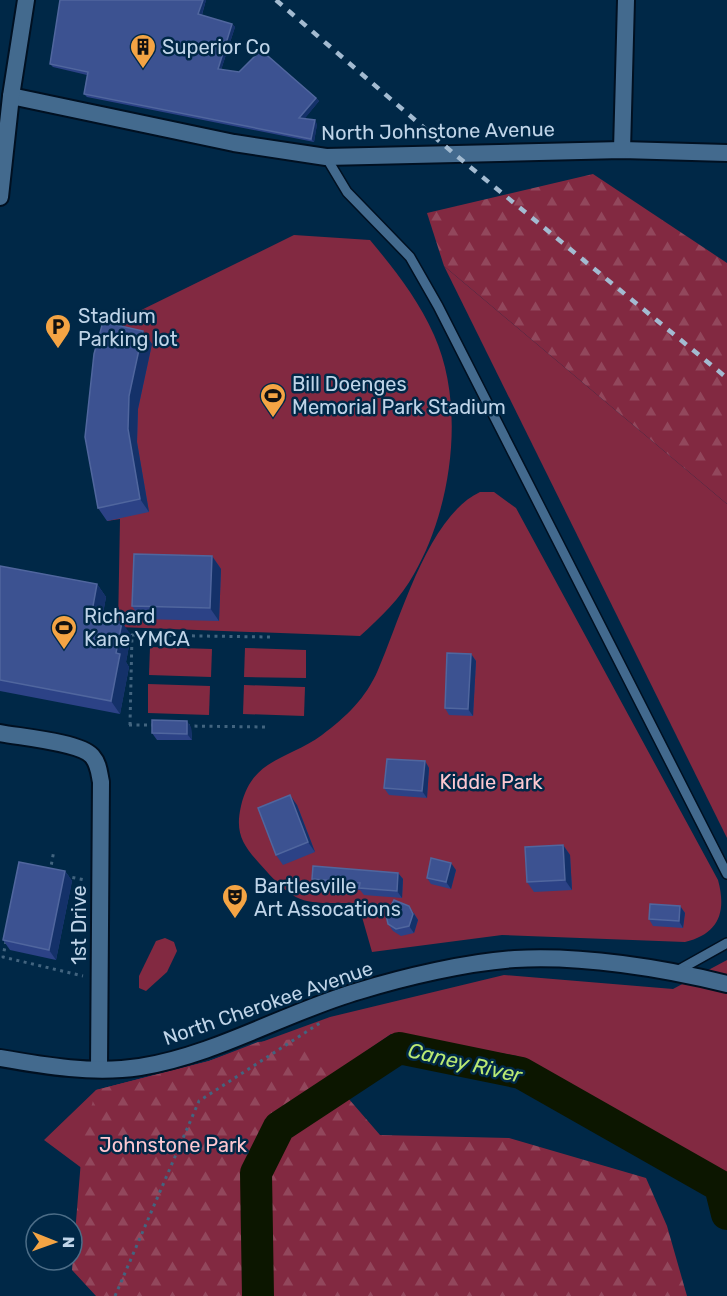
<svg xmlns="http://www.w3.org/2000/svg" width="727" height="1296" font-family="Rubik,sans-serif">
<defs>
<pattern id="forest-firs" width="22" height="20" patternUnits="userSpaceOnUse" patternTransform="scale(1.5)"><rect width="22" height="20" fill="#822941"/><path d="M5 1l3.5 6h-7zM16 11l3.5 6h-7z" fill="#92475c"/></pattern>
</defs>
<rect width="100%" height="100%" fill="#002847"/>
<g fill="#822941">
<path d="M294,235L370,240C395,270 418,299 434,335C466,406 452,508 414,574C401,598 380,618 360,636L118,627L120,519L107,521L123,319Z"/>
<polygon points="444,266 727,504 727,838"/>
<path d="M480,492H494L516,508L718,880C727,913 718,934 685,942L502,935L372,952L358,903C301,903 298,907 259,863C242,844 235,832 241,806C252,758 288,760 322,735C346,717 366,698 378,670C400,620 428,516 480,492Z"/>
<polygon points="150,647 212,649 211,677 149,675"/>
<polygon points="245,648 306,650 306,678 244,677"/>
<polygon points="148,684 210,686 209,715 148,713"/>
<polygon points="244,685 305,687 304,716 243,714"/>
<polygon points="165,938 174,942 177,951 167,972 146,991 139,988 139,976 156,941"/>
<polygon points="727,960 727,1173 517,1056 391,1034 264,1122 243,1288 44,1140 96,1090 209,1061 330,1017 504,975 673,989"/>
</g>
<g fill="url(#forest-firs)">
<polygon points="593,174 727,263 727,504 444,266 427,213"/>
<polygon points="297,1039 380,1135 509,1138 646,1178 667,1226 687,1296 96,1296 72,1270 83,1136 96,1090 209,1061 258,1042"/>
</g>
<g fill="none" stroke-linecap="round" stroke-linejoin="round">
<polyline stroke="#0c1600" stroke-width="32" points="258,1296 256,1173 279,1127 399,1048 521,1073 720,1186 727,1214"/>
<defs>
<g id="service">
<polyline points="326,157 347,192 410,257 438,306 727,874"/>
<polyline points="677,971 727,943"/>
</g>
<g id="minor">
<polyline points="11,96 234,143 326,157 622,150 727,153"/>
<polyline points="622,150 626,0"/>
<path d="M0,733C20,737 80,742 92,756C99,764 99,773 101,782L99,1069"/>
<path d="M0,1058C45,1066 94,1074 140,1067C216,1055 286,1012 359,991C404,977 468,962 515,959C581,955 663,968 727,984"/>
</g>
<polyline id="secondary" points="0,197 11,96 26,0"/>
</defs>
<use href="#service" stroke="#001021" stroke-width="12"/>
<use href="#minor" stroke="#001021" stroke-width="20"/>
<use href="#secondary" stroke="#001021" stroke-width="20"/>
<g stroke="#42647f" stroke-width="3" stroke-dasharray="3 4.5" stroke-linecap="butt">
<polyline points="129,725 154,725"/>
<polyline points="130,725 132,635 270,637"/>
<polyline points="187,726 267,727"/>
<polyline points="50,872 54,850"/>
<polyline points="65,876 85,880"/>
<polyline points="6,941 3,957 83,976"/>
<polyline points="115,1296 199,1101 320,1023"/>
</g>
<use href="#service" stroke="#436a8e" stroke-width="9"/>
<use href="#minor" stroke="#436a8e" stroke-width="16"/>
<use href="#secondary" stroke="#436a8e" stroke-width="16"/>
<polyline stroke="#a3bbd1" stroke-width="4.5" stroke-dasharray="8 8" stroke-linecap="butt" points="276,0 452,152 727,378"/>
</g>
<g fill="#2c4286">
<polygon points="60,0 206,0 202,15 232,24 235,27 221,70 316,98 319,101 304,119 317,124 314,142 87,97 84,94 87,75 53,67 50,64"/>
<polygon points="143,331 152,344 138,409 137,442 149,512 107,521 98,508"/>
<polygon points="212,556 221,569 219,621 141,619 132,606"/>
<polygon points="0,566 97,584 106,597 102,619 131,635 126,662 129,667 120,714 0,691"/>
<polygon points="471,654 476,661 473,716 449,715 445,708"/>
<polygon points="191,727 192,740 157,740 152,733"/>
<polygon points="425,761 429,768 427,798 389,795 384,788"/>
<polygon points="297,805 315,852 283,865 276,855"/>
<polygon points="563,845 570,855 572,890 534,892 527,882"/>
<polygon points="456,870 451,889 431,884 427,878"/>
<polygon points="65,871 72,881 56,960 10,950 3,940"/>
<polygon points="398,873 403,879 402,898 364,895 360,890 317,886 312,879"/>
<polygon points="680,906 685,913 683,928 653,926 649,919"/>
<polygon points="414,913 418,920 414,933 401,936 393,931 388,924"/>
</g>
<g fill="#143169">
<polygon points="203,0 206,0 201,17 198,14"/>
<polygon points="232,24 235,27 220,73 218,69"/>
<polygon points="316,98 319,101 302,122 299,118"/>
<polygon points="315,120 317,124 314,142 311,139"/>
<polygon points="143,331 152,344 138,409 137,442 149,512 140,499 128,429 129,396"/>
<polygon points="212,556 221,569 219,621 210,608"/>
<polygon points="97,584 106,597 100,630 91,617"/>
<polygon points="122,622 131,635 126,662 129,667 120,714 111,701 116,653"/>
<polygon points="471,654 476,661 473,716 468,709"/>
<polygon points="187,721 191,727 192,740 187,734"/>
<polygon points="425,761 429,768 427,798 422,791"/>
<polygon points="290,795 297,805 315,852 308,842"/>
<polygon points="563,845 570,855 572,890 565,880"/>
<polygon points="451,863 456,870 451,889 446,882"/>
<polygon points="65,871 72,881 56,960 49,950"/>
<polygon points="398,873 403,879 402,898 397,891"/>
<polygon points="409,906 418,920 414,933 409,926"/>
<polygon points="680,906 685,913 683,928 679,921"/>
</g>
<g fill="#3c5291" stroke="#50669e" stroke-width="1.5">
<polygon points="60,0 203,0 198,14 232,24 218,69 239,72 261,50 316,98 299,118 315,120 311,139 84,94 88,72 50,64"/>
<polygon points="103,322 143,331 129,396 128,429 140,499 98,508 85,437 94,354"/>
<polygon points="134,554 212,556 210,608 132,606"/>
<polygon points="0,566 97,584 91,617 122,622 116,653 120,654 111,701 0,680"/>
<polygon points="447,653 471,654 468,709 445,708"/>
<polygon points="152,720 187,721 187,734 152,733"/>
<polygon points="387,759 425,761 422,791 384,788"/>
<polygon points="290,795 308,842 276,855 258,808"/>
<polygon points="563,845 565,880 527,882 525,847"/>
<polygon points="431,858 451,863 446,882 427,878"/>
<polygon points="19,862 65,871 49,950 3,940"/>
<polygon points="313,866 398,873 397,891 359,888 360,883 312,879"/>
<polygon points="394,900 409,906 413,914 409,926 396,929 388,924 386,915"/>
<polygon points="650,904 680,906 679,921 649,919"/>
</g>
<defs>
<symbol id="building-pin" viewBox="-11 -11 22 30"><path d="M0 17L-7.5 6A9.5 9.5 0 1 1 7.5 6Z" fill="#f4a444" stroke="#002847"/><path d="M-4-6H4V6H1V3H-1V6H-4ZM-2.5-4.3h1.7v1.8h-1.7ZM.8-4.3h1.7v1.8H.8ZM-2.5-1h1.7V.8h-1.7ZM.8-1h1.7V.8H.8Z" fill="#111"/></symbol>
<symbol id="parking-pin" viewBox="-11 -11 22 30"><path d="M0 17L-7.5 6A9.5 9.5 0 1 1 7.5 6Z" fill="#f4a444" stroke="#002847"/><path d="M-3.5-5.5H1a3.5 3.5 0 0 1 0 7H-1V5.5H-3.5ZM-1-3.4V-.6H.8a1.4 1.4 0 0 0 0-2.8Z" fill="#111"/></symbol>
<symbol id="stadium-pin" viewBox="-11 -11 22 30"><path d="M0 17L-7.5 6A9.5 9.5 0 1 1 7.5 6Z" fill="#f4a444" stroke="#002847"/><path d="M0-5a6.5 5 0 1 0 0 10a6.5 5 0 1 0 0-10ZM-3.5-1.8h7v3.6h-7Z" fill="#111"/></symbol>
<symbol id="theatre-pin" viewBox="-11 -11 22 30"><path d="M0 17L-7.5 6A9.5 9.5 0 1 1 7.5 6Z" fill="#f4a444" stroke="#002847"/><path d="M-5-5.5Q0-4 5-5.5V0Q5 5 0 6Q-5 5-5 0ZM-3.3-2.5H-1v1.5H-3.3ZM1-2.5H3.3v1.5H1ZM-2.8 1Q0 5.5 2.8 1Z" fill="#111"/></symbol>
</defs>
<g fill-rule="evenodd">
<use href="#building-pin" x="128" y="32" width="30" height="40"/>
<use href="#parking-pin" x="43" y="312" width="30" height="40"/>
<use href="#stadium-pin" x="258" y="381" width="30" height="40"/>
<use href="#stadium-pin" x="49" y="613" width="30" height="40"/>
<use href="#theatre-pin" x="220" y="882" width="30" height="40"/>
</g>
<g text-anchor="middle" stroke-width="5" stroke-linejoin="round" paint-order="stroke">
<g font-size="20" fill="#bfd4e8" stroke="#002847" text-anchor="start">
<text x="162" y="54">Superior Co</text>
<text x="78" y="323">Stadium<tspan x="78" dy="23">Parking lot</tspan></text>
<text x="292" y="391">Bill Doenges<tspan x="292" dy="23">Memorial Park Stadium</tspan></text>
<text x="84" y="623">Richard<tspan x="84" dy="23">Kane YMCA</tspan></text>
<text x="254" y="893">Bartlesville<tspan x="254" dy="23">Art Assocations</tspan></text>
</g>
<g font-size="20" fill="#bfd4e8" stroke="#002847">
<text transform="translate(438 131) rotate(-1)" y="7">North Johnstone Avenue</text>
<text transform="translate(79 925) rotate(-90)" y="7">1st Drive</text>
<text transform="translate(268 1003) rotate(-19)" y="7">North Cherokee Avenue</text>
</g>
<g font-size="20" fill="#fdc7d0" stroke="#002847">
<text x="491" y="789">Kiddie Park</text>
<text x="173" y="1152">Johnstone Park</text>
</g>
<g font-size="21" font-style="italic" fill="#baea73" stroke="#002847">
<text transform="translate(465 1063) rotate(13)" y="7">Caney River</text>
</g>
</g>
<g transform="translate(54 1242) rotate(91)"><circle r="28" fill="#002847" stroke="#4c6d87" stroke-width="1.5"/>
<path d="M0-4.5L10 22L0 15L-10 22Z" fill="#f4a444"/>
<text y="-9" font-size="16" font-weight="bold" text-anchor="middle" fill="#bfd4e8">N</text>
</g>
</svg>
